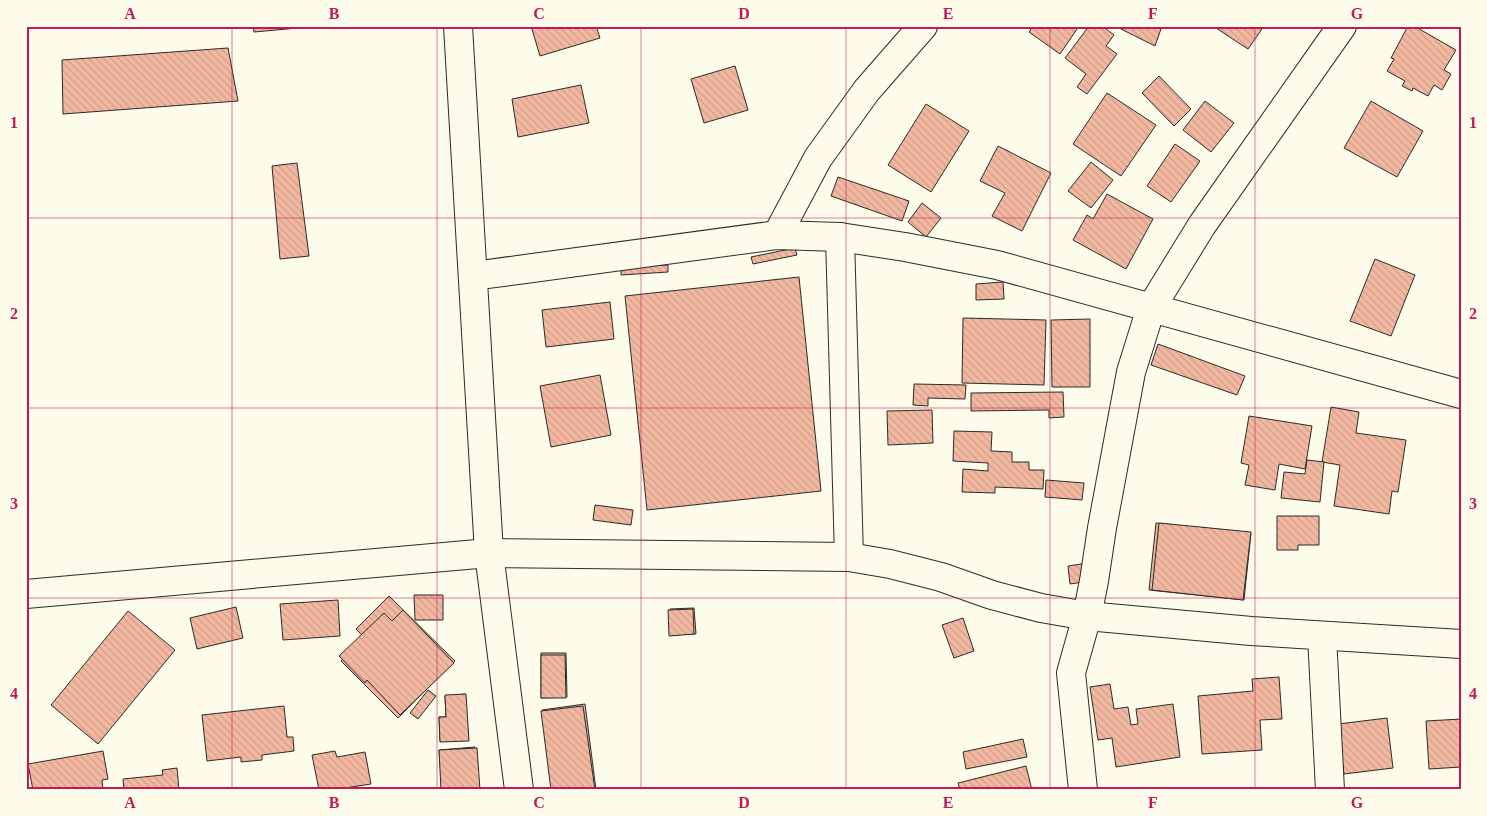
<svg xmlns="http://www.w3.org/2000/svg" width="1487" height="816" font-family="'Times New Roman',serif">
<defs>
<pattern id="building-back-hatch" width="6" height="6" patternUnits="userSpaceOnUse" patternTransform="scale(1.25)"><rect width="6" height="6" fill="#f2b8a0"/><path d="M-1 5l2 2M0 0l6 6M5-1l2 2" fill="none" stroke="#d09e8a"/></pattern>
</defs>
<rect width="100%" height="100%" fill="#fdfbea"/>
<g fill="url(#building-back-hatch)" stroke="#2b2b2b">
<polygon points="253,26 320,26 254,32"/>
<polygon points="531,26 596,26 600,38 540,56"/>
<polygon points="1026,26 1079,26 1060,54 1029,32 1031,30"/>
<polygon points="1089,26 1102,26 1114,35 1106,46 1117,54 1087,94 1077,87 1086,74 1065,58"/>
<polygon points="1115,26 1162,26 1155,46"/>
<polygon points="1213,26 1257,26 1262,29 1248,49"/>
<polygon points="1408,26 1414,26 1456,50 1444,70 1451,74 1442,90 1434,85 1428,96 1413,88 1412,91 1402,86 1405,81 1387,71 1394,59 1391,58"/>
<polygon points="228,48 238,101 63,114 62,60"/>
<polygon points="735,66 748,110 704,123 691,79"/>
<polygon points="1159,76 1191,109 1174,126 1142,93"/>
<polygon points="581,85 589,123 518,137 512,99"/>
<polygon points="1107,93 1156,125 1121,176 1073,144"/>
<polygon points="1205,101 1234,123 1211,152 1183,130"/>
<polygon points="1371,101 1423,131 1397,177 1344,148"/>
<polygon points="926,104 969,131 931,192 888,165"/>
<polygon points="1175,144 1200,161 1171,202 1147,186"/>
<polygon points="998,146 1051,173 1022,231 992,216 1005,193 980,181"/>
<polygon points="1091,162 1113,180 1091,208 1068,191"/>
<polygon points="297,163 309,256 280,259 272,166"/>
<polygon points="838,177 909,201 902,221 831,196"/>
<polygon points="1107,194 1153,219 1126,269 1073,240 1087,215 1093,219"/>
<polygon points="922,203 941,218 926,237 908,222"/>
<polygon points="795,248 797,255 753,264 751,257"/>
<polygon points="1375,259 1415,275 1391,336 1350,321"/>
<polygon points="668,265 668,272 621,275 621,267"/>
<polygon points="799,277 821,491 647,510 625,296"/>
<polygon points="1003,282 1004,299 976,300 976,284"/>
<polygon points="610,302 614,339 546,347 542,310"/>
<polygon points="963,318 1046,320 1044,385 962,383"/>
<polygon points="1090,319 1090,387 1052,387 1051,320"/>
<polygon points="1158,344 1245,376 1237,395 1151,365"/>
<polygon points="600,375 611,435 551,447 540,386"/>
<polygon points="914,384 966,385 965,399 928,398 928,406 913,405"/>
<polygon points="1063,392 1064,417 1049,418 1049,410 971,411 971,393"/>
<polygon points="1331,407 1359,412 1356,433 1406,440 1398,492 1392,491 1389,514 1334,506 1340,465 1322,462"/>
<polygon points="932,410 933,443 888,445 887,411"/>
<polygon points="1249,416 1312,426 1305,469 1279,464 1275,490 1245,485 1249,465 1241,463"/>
<polygon points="954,431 992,432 991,451 1012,452 1012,462 1029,462 1029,470 1044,470 1043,489 995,487 995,493 962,492 963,469 988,471 988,463 953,461"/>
<polygon points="1307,460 1324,462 1320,502 1281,498 1284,472 1305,474"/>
<polygon points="1046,480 1084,483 1082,500 1045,497"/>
<polygon points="595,505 633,510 631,525 593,520"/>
<polygon points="1277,516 1319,516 1319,545 1298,545 1298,550 1277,550"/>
<polygon points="1156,523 1251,533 1244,600 1149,590"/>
<polygon points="1159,523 1251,532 1243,600 1152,590"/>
<polygon points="1088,563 1090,581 1070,584 1068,566"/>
<polygon points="414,595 443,595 443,620 415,620"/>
<polygon points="389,596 455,661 398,718 341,661 364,637 356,629"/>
<polygon points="338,600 340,636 283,640 280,604"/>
<polygon points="236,607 243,638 197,649 190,618"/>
<polygon points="694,608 696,634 671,635 670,609"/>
<polygon points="693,609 694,634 669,636 668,610"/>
<polygon points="403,610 454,663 400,715 367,680 365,683 339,656 384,613 392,621"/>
<polygon points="128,611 175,650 98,744 51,705"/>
<polygon points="963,618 974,651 954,658 942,625"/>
<polygon points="541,653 566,653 567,697 541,698"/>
<polygon points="541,655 565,655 566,698 541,698"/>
<polygon points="1279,677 1282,719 1260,720 1262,750 1202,754 1198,696 1253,691 1252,679"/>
<polygon points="1110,684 1114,709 1128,707 1131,725 1138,724 1136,709 1173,704 1180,757 1116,767 1112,738 1098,740 1090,687"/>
<polygon points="428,690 436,696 418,719 410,713"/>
<polygon points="465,694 468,740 440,741 439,717 446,717 445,696"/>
<polygon points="466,694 469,741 440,742 439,717 446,717 445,695"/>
<polygon points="585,704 596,790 553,790 542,710"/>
<polygon points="284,706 287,737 293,737 294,751 262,755 262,760 241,762 241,757 207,761 202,715"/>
<polygon points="583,706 595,790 551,790 541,711"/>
<polygon points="1387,718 1393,768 1344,774 1338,724"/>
<polygon points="1461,719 1461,767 1429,769 1426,721"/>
<polygon points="1023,739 1027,757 966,769 963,752"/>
<polygon points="475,747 478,790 442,790 439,750"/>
<polygon points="477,748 480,790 441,790 439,750"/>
<polygon points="103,751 108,779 102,780 103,790 33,790 28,764"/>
<polygon points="335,751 337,757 365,752 371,784 345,788 345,790 319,790 312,755"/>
<polygon points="1026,766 1032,790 960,790 958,783"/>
<polygon points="177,768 179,790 124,790 123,779 163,775 162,770"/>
</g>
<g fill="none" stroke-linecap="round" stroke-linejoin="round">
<defs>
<g id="minor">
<polyline points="458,26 489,553 519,790"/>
<polyline points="777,235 818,158 867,90 923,26"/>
<polyline points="840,237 849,557"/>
<polyline points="473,276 777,235 840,237 905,247 997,265 1461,394"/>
<polyline points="26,594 489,553 849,557 890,564 941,577 992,595 1041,608 1087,616 1251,631 1461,644"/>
<polyline points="1322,636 1330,790"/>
<polyline points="1083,790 1071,673 1087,616 1094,581 1102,528 1131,372 1151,308 1202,225 1342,26"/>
</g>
</defs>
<use href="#minor" stroke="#2b2b2b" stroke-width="30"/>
<use href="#minor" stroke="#fdfbea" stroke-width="28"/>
</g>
<path fill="none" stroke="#c2185b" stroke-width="1" stroke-opacity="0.55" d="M232,26V790M437,26V790M641,26V790M846,26V790M1050,26V790M1255,26V790M26,218H1461M26,408H1461M26,598H1461"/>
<rect width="1487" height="816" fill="none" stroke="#fdfbea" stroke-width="55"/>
<rect x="28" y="28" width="1432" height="760" fill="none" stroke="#c2185b" stroke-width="2"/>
<g font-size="16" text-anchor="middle" font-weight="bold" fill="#c2185b">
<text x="130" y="19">A</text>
<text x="334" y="19">B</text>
<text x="539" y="19">C</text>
<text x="744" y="19">D</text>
<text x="948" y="19">E</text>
<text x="1153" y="19">F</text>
<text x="1357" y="19">G</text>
<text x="14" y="128">1</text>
<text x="1473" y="128">1</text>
<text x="14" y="319">2</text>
<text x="1473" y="319">2</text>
<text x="14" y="509">3</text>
<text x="1473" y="509">3</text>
<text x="14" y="699">4</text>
<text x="1473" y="699">4</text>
<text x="130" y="808">A</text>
<text x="334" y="808">B</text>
<text x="539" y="808">C</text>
<text x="744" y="808">D</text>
<text x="948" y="808">E</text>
<text x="1153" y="808">F</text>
<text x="1357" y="808">G</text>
</g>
</svg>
